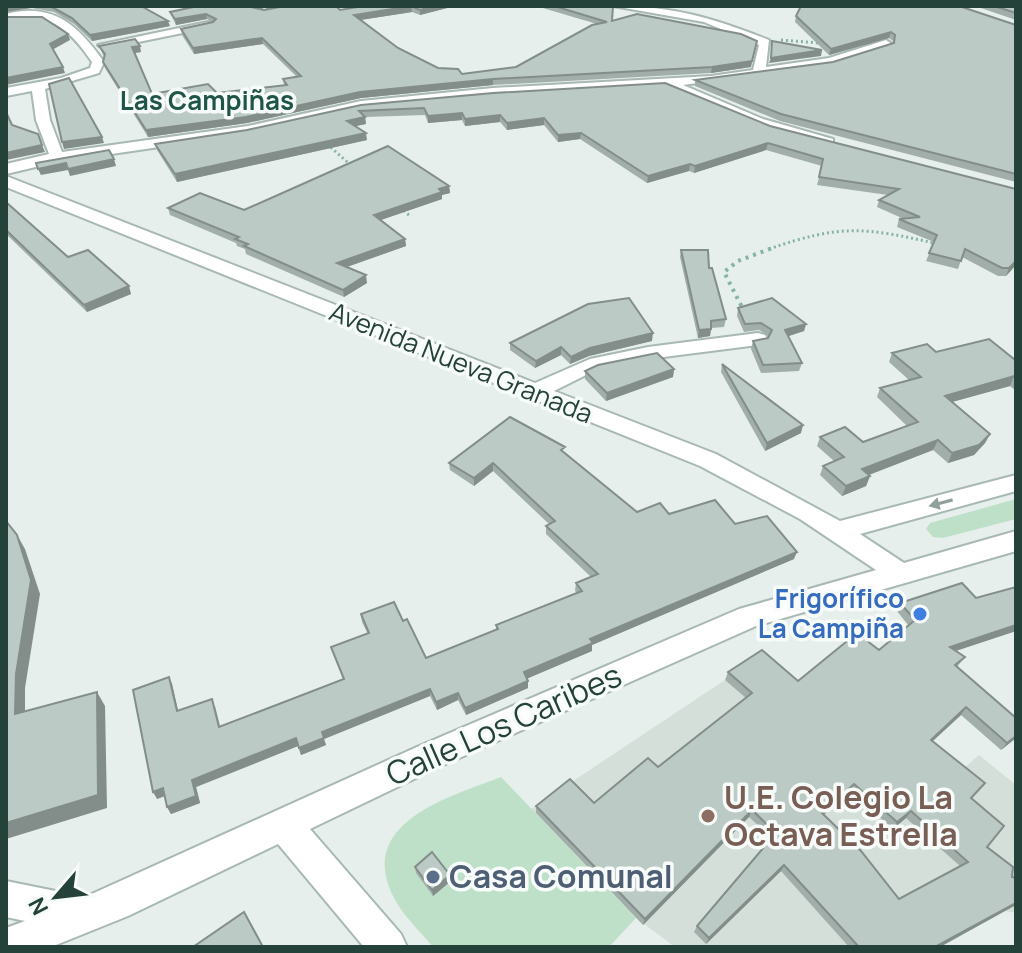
<svg xmlns="http://www.w3.org/2000/svg" width="1022" height="953" font-family="Manrope,sans-serif">
<rect width="100%" height="100%" fill="#e6efeb"/>
<polygon fill="#d4dfda" points="725,680 924,803 979,755 1016,785 1016,913 1005,911 940,947 675,947 644,924 531,809"/>
<g fill="#bfe0c8">
<polygon points="1016,499 1016,519 943,538 933,537 926,529 930,523"/>
<path d="M501,777L636,918L609,947H433C419,930 400,913 391,892C360,821 452,796 501,777Z"/>
</g>
<g fill="none" stroke-linecap="round" stroke-linejoin="round">
<defs>
<g id="minor">
<path d="M613,6C674,6 713,18 769,40L766,67L829,58L886,40L892,44L831,65L683,85L763,119L833,139V145L828,146L753,125L665,86L493,96L361,109L248,134L57,162L6,174V164L49,154L36,120L32,91L6,96V88L61,78L90,68L92,62C69,28 47,10 6,20V14C53,2 78,25 104,62L99,73L45,89L50,120L62,152L248,126L361,101L493,88L711,76L753,70L759,45L704,22Z"/>
<polygon points="208,22 212,23 212,27 104,49 98,45"/>
<polygon points="6,176 535,383 590,359 648,347 758,333 765,335 768,339 765,343 758,345 648,359 596,370 554,391 716,454 840,521 1016,475 1016,491 860,534 904,563 1016,531 1016,551 756,626 439,767 310,829 401,934 407,947 364,947 278,844 128,916 51,947 6,947 6,928 25,921 6,917 6,881 85,897 417,747 739,609 876,570 800,519 700,466 6,187"/>
</g>
</defs>
<use href="#minor" stroke="#a8b8b2" stroke-width="4"/>
<g stroke="#86b3a5" stroke-width="3" stroke-dasharray="2 3" stroke-linecap="butt">
<polyline points="251,9 285,7"/>
<polyline points="781,40 819,43"/>
<polyline points="327,144 353,167"/>
<polyline points="400,207 411,217"/>
<path d="M769,249C841,224 865,227 938,244"/>
</g>
<polyline stroke="#86b3a5" stroke-width="4" stroke-dasharray="3 5" stroke-linecap="butt" points="745,313 724,272 738,261 775,247"/>
<use href="#minor" fill="#fff" fill-rule="evenodd"/>
</g>
<g fill="#a1aea9" fill-rule="evenodd">
<polygon points="6,6 141,6 170,26 92,41 74,24 54,12 32,8"/>
<polygon points="340,6 337,7 340,10 364,6 455,6 420,15 412,12 360,20 398,48 438,68 462,74 516,67 597,24 536,6 613,6 612,20 751,67 711,73 493,85 361,98 247,123 148,137 105,68 103,62 104,57 99,46 141,52 135,53 152,94 217,93 284,85 283,79 297,77 263,44 194,54 182,35 181,29 213,22 207,19 176,25 172,17 170,12 250,8 264,10"/>
<polygon points="975,6 1016,6 1016,20"/>
<polygon points="796,16 1016,25 1016,182 780,121 695,86 695,80 833,62 893,43 893,41 889,38 829,55 795,22"/>
<polygon points="361,105 770,126 1016,189 1016,265 1006,276 998,276 962,257 958,269 926,261 934,242 897,227 899,219 904,219 877,207 879,200 888,195 817,185 822,166 766,150 694,173 689,171 647,183 580,139 558,142 544,125 507,130 500,122 465,126 462,120 428,123 425,115 365,117 366,124 355,126 367,140 177,182 157,150 155,144 247,130"/>
<polygon points="449,186 450,193 442,195 442,199 381,220 405,239 406,246 347,267 367,283 344,297 246,254 245,249 237,246 236,243 170,215 168,208 244,210"/>
<polygon points="6,205 68,257 131,294 87,312 6,234"/>
<polygon points="681,250 709,268 726,319 724,327 711,328 710,336 698,338 680,257"/>
<polygon points="738,308 806,324 804,331 788,336 802,363 799,371 761,373 751,349 753,341 768,338 769,336 759,330 744,332 737,316"/>
<polygon points="652,341 589,356 570,364 561,355 535,368 510,350 510,343"/>
<polygon points="936,352 1016,358 1016,391 1010,386 952,402 990,434 985,443 974,455 948,463 933,450 869,475 870,476 866,486 842,496 820,475 823,466 834,461 817,446 820,437 863,442 907,426 877,397 880,388 909,380 889,362 892,353"/>
<polygon points="722,364 801,433 765,451 721,372"/>
<polygon points="674,369 673,377 606,401 585,379 585,371"/>
<polygon points="565,453 637,512 669,514 735,524 794,559 592,645 592,651 527,678 528,688 466,715 458,700 437,710 430,696 324,739 326,745 301,755 298,746 196,787 200,803 171,814 167,807 165,796 157,799 169,677 172,684 178,711 215,706 220,726 343,679 331,647 368,634 362,622 361,614 403,621 426,658 496,630 496,625 577,593 575,591 576,583 591,577 546,534 546,526 549,524 493,471 474,486 450,470 449,463"/>
<path d="M1016,587V631L956,651L965,657L957,667L1016,718V738L1001,750L961,715L933,741L972,799L987,847L940,947H849L781,871L706,944L694,932L697,926L772,838L749,817L643,925L536,813V806L594,803L658,767L746,698L725,680L728,672L798,681L879,650L909,626L896,610L900,603L976,598ZM850,791L893,829L906,818L960,866L899,899L823,815Z"/>
<polygon points="415,867 451,881 433,896 416,873"/>
</g>
<g fill="#838d89">
<polygon points="6,6 31,6 32,8 6,12"/>
<polygon points="411,6 412,12 354,21 354,15"/>
<polygon points="434,6 455,6 420,15 420,10"/>
<polygon points="206,14 207,19 176,25 175,19"/>
<polygon points="168,21 170,26 92,41 90,35"/>
<polygon points="891,32 889,38 829,55 831,49"/>
<polygon points="68,34 70,40 52,50 50,44"/>
<polygon points="262,38 263,44 194,54 193,48"/>
<polygon points="757,41 751,67 711,73 712,67"/>
<polygon points="140,46 141,52 134,53 132,47"/>
<polygon points="822,50 821,56 769,63 771,58"/>
<polygon points="63,67 65,73 6,85 6,78"/>
<polygon points="493,79 493,85 361,98 247,123 148,137 146,130 360,92"/>
<polygon points="462,113 462,120 428,123 428,116"/>
<polygon points="500,115 500,122 465,126 465,119"/>
<polygon points="365,117 366,124 347,128 347,121"/>
<polygon points="544,118 544,125 507,130 507,123"/>
<polygon points="366,133 367,140 177,182 175,174"/>
<polygon points="581,133 580,139 558,142 558,135"/>
<polygon points="102,137 104,143 64,149 62,142"/>
<polygon points="768,143 766,150 694,173 695,166"/>
<polygon points="42,145 45,152 6,160 6,153"/>
<polygon points="114,159 116,166 70,176 68,170 41,175 38,169 66,163"/>
<polygon points="690,164 689,171 647,183 648,176"/>
<polygon points="449,186 450,193 442,195 442,199 375,222 374,215"/>
<polygon points="405,239 406,246 338,270 337,263"/>
<polygon points="1016,261 1016,265 1006,276 1009,268"/>
<polygon points="366,275 367,283 344,297 343,290"/>
<polygon points="129,286 131,294 87,312 84,305"/>
<polygon points="806,324 804,331 783,338 785,330"/>
<polygon points="711,329 710,336 698,338 699,330"/>
<polygon points="653,333 652,341 589,356 570,364 571,357 590,348"/>
<polygon points="561,347 561,355 535,368 536,361"/>
<polygon points="674,369 673,377 606,401 607,393"/>
<polygon points="1014,376 1010,386 941,405 945,396"/>
<polygon points="803,425 801,433 765,451 767,443"/>
<polygon points="990,434 985,443 974,455 948,463 952,453"/>
<polygon points="938,440 933,450 858,479 862,469"/>
<polygon points="493,463 493,471 474,486 474,478"/>
<polygon points="870,476 866,486 842,496 846,486"/>
<polygon points="17,535 25,549 40,594 25,688 25,728 15,714"/>
<polygon points="797,552 794,559 592,645 592,651 524,680 524,672 590,639"/>
<polygon points="1016,625 1016,631 946,654 950,647"/>
<polygon points="169,677 172,684 180,719 177,711"/>
<polygon points="528,681 528,688 466,715 465,708"/>
<polygon points="430,689 430,696 324,739 326,745 301,755 299,748 322,732"/>
<polygon points="97,692 105,706 107,808 6,839 6,823"/>
<polygon points="458,693 458,700 437,710 436,702"/>
<polygon points="966,707 961,715 926,747 931,740"/>
<polygon points="1016,736 1016,738 1001,750 1007,743"/>
<polygon points="296,738 298,746 196,787 200,803 171,814 167,807 192,780"/>
<polygon points="854,784 850,791 818,820 822,813"/>
<polygon points="163,788 167,795 157,799 153,792"/>
<polygon points="752,810 749,817 643,925 645,919"/>
<polygon points="911,811 906,818 893,829 897,822"/>
<polygon points="784,865 781,871 706,944 709,938"/>
<polygon points="450,875 451,881 433,896 432,890"/>
<polygon points="1016,903 1016,905 940,947 935,947"/>
</g>
<g fill="#bbcac4" stroke="#838d89" stroke-width="2" fill-rule="evenodd">
<polygon points="50,6 141,6 168,21 90,35 72,18"/>
<polygon points="198,6 247,6 264,10 285,6 336,6 340,10 364,6 434,6 420,10 411,6 354,15 398,48 438,68 458,69 462,74 516,67 592,25 607,22 554,6 613,6 612,21 637,14 741,34 757,41 752,61 712,67 493,79 360,92 246,117 146,130 103,62 105,54 99,46 135,39 140,46 132,47 152,94 208,84 217,93 287,85 283,79 301,76 262,38 193,48 181,29 213,22 216,19 206,14 175,19 170,12"/>
<polygon points="801,6 959,6 1016,25 1016,174 781,114 695,80 833,62 894,43 895,35 891,32 831,49 796,16"/>
<polygon points="994,6 1016,6 1016,13"/>
<polygon points="6,17 42,17 68,34 50,44 63,67 6,78"/>
<polygon points="772,41 822,50 771,58"/>
<polygon points="69,78 102,137 62,142 49,84"/>
<polygon points="665,83 770,126 1016,189 1016,261 1009,268 1002,268 965,249 961,261 929,253 937,235 899,219 920,217 879,200 899,189 819,177 823,159 768,143 695,166 690,164 648,176 581,133 558,135 544,118 507,123 500,115 465,119 462,113 428,116 424,108 359,111 365,117 347,121 366,133 175,174 155,144 247,130 361,105 493,93"/>
<polygon points="6,112 12,125 38,134 42,145 6,153"/>
<polygon points="388,146 449,186 439,189 442,192 374,215 405,239 337,263 366,275 343,290 244,246 248,244 235,239 239,237 168,208 200,193 244,210"/>
<polygon points="109,150 114,159 68,169 66,163 38,169 36,163"/>
<polygon points="7,203 68,257 88,250 129,286 84,305 6,230 6,205"/>
<polygon points="681,250 708,250 709,268 712,268 726,319 711,321 711,329 699,330"/>
<polygon points="629,298 653,333 590,348 571,357 561,347 536,361 510,343 588,304"/>
<polygon points="772,298 806,324 785,330 802,363 763,365 753,341 768,338 772,330 761,323 745,324 738,308"/>
<polygon points="989,339 1014,359 1016,358 1016,378 1014,376 945,396 990,434 979,445 952,453 938,440 862,469 870,476 846,486 823,466 844,457 820,437 845,427 863,442 918,422 880,388 921,377 892,353 927,344 936,352"/>
<polygon points="657,353 674,369 607,393 585,371 598,365"/>
<polygon points="722,364 803,425 767,443"/>
<polygon points="510,417 565,447 561,450 637,512 660,503 669,514 715,500 735,524 767,516 797,552 590,639 593,643 524,672 528,681 465,708 458,693 436,702 430,689 322,732 324,738 299,748 296,738 192,780 196,796 167,807 163,788 153,792 133,690 169,677 177,711 212,699 219,727 344,679 331,647 369,633 361,614 394,602 403,621 407,619 426,658 498,629 496,625 582,591 576,583 598,574 546,526 555,521 493,463 474,478 449,463"/>
<polygon points="6,521 17,535 31,580 16,674 15,714 97,692 98,795 6,823"/>
<path d="M962,583L976,598L1016,587V625L950,647L965,657L955,665L1016,718V736L1007,743L966,707L931,740L985,783L971,798L1004,826L987,847L1013,867L1012,877L1016,878V903L935,947H859L784,865L709,938L697,926L776,833L752,810L645,919L536,806L570,779L594,803L648,758L658,767L752,693L728,672L762,650L798,681L857,633L879,650L915,620L900,603ZM854,784L897,822L911,811L968,862L899,899L861,851L822,813Z"/>
<polygon points="432,852 450,875 432,890 415,867"/>
<polygon points="244,912 263,947 193,947"/>
</g>
<defs><path id="oneway-solid" d="M-6-.8H1V-3.2L6.5 0L1 3.2V.8H-6Z" transform="scale(2)"/></defs>
<use fill="#92a09c" href="#oneway-solid" transform="translate(941 503) rotate(165)"/>
<circle fill="#3f7fe0" stroke="#f7fbf9" stroke-width="3" cx="920" cy="614" r="8"/>
<circle fill="#8d6e63" stroke="#f7fbf9" stroke-width="3" cx="708" cy="816" r="8"/>
<circle fill="#5c6f8a" stroke="#f7fbf9" stroke-width="3" cx="433" cy="877" r="8"/>
<g text-anchor="middle" stroke-width="7" stroke-linejoin="round" paint-order="stroke">
<g font-size="26" font-weight="bold" fill="#1f5548" stroke="#f7fbf9">
<text x="207" y="110">Las Campiñas</text>
</g>
<g font-size="26" fill="#24423a" stroke="#f7fbf9">
<text transform="translate(461 363) rotate(22)" y="9">Avenida Nueva Granada</text>
</g>
<g font-size="26" font-weight="bold" fill="#366cbe" stroke="#f7fbf9" text-anchor="end">
<text x="904" y="608">Frigorífico<tspan x="904" dy="30">La Campiña</tspan></text>
</g>
<g font-size="32" fill="#24423a" stroke="#f7fbf9">
<text transform="translate(504 725) rotate(-24)" y="11">Calle Los Caribes</text>
</g>
<g font-size="32" font-weight="bold" fill="#785e54" stroke="#f7fbf9" text-anchor="start">
<text x="724" y="809">U.E. Colegio La<tspan x="724" dy="37">Octava Estrella</tspan></text>
</g>
<g font-size="32" font-weight="bold" fill="#4e5e75" stroke="#f7fbf9" text-anchor="start">
<text x="449" y="888">Casa Comunal</text>
</g>
</g>
<rect width="1022" height="953" fill="none" stroke="#24423a" stroke-width="16"/>
<g transform="translate(56 897) rotate(242)" stroke="#f7fbf9" stroke-width="6" paint-order="stroke">
<path d="M0-6L14 30L0 20L-14 30Z" fill="#24423a"/>
<text y="-12" font-size="22" font-weight="bold" text-anchor="middle" fill="#24423a">N</text>
</g>
</svg>
